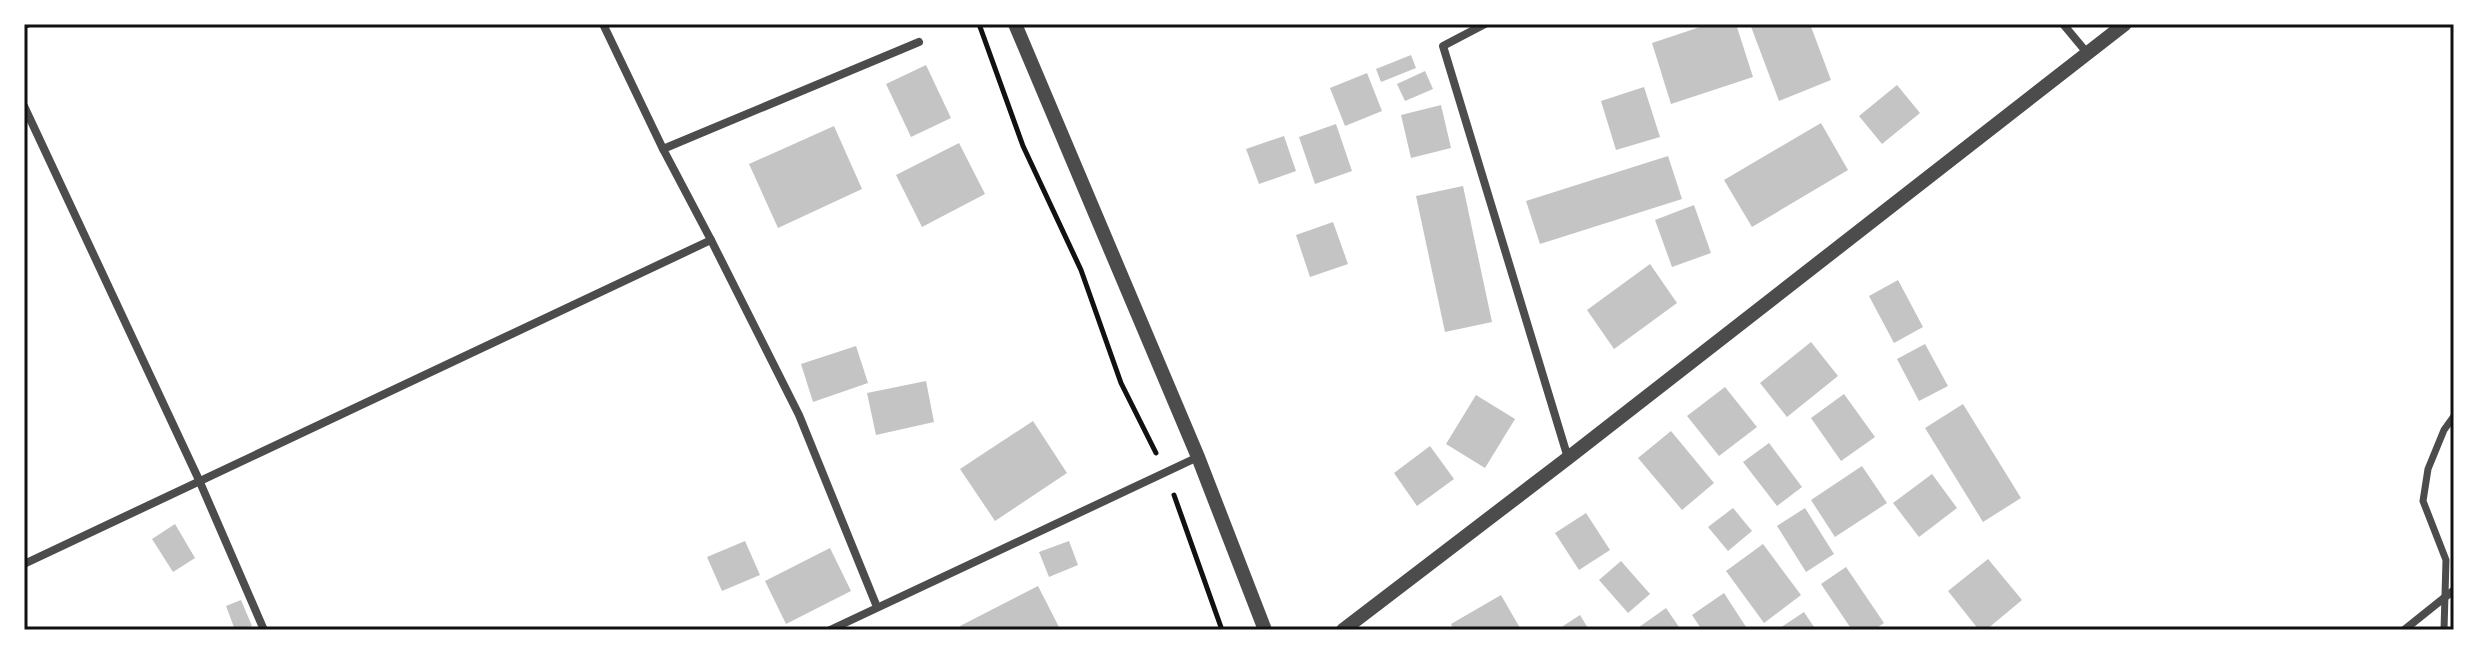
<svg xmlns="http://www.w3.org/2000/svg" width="2478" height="654" font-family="Jost,sans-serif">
<rect width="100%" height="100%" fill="#fff"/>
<g fill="#c4c4c4">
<polygon points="1709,24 1736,24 1753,77 1671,104 1652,43"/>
<polygon points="1750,24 1810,24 1831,80 1779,101"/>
<polygon points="1411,55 1416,68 1381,82 1376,69"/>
<polygon points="926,65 951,118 911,137 886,84"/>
<polygon points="1425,71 1433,89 1405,101 1397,84"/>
<polygon points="1367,73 1382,111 1345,126 1330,88"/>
<polygon points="1897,85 1920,113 1882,144 1859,116"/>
<polygon points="1644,87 1660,137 1616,150 1601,101"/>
<polygon points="1441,105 1451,148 1411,158 1401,115"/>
<polygon points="1821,123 1848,170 1752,227 1724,180"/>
<polygon points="1336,124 1352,171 1315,184 1299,137"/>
<polygon points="834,126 862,189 778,228 749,164"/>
<polygon points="1284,136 1296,171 1259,184 1246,149"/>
<polygon points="959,143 985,194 922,227 896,175"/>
<polygon points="1668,156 1682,199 1540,244 1526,201"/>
<polygon points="1463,186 1492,322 1445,332 1416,196"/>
<polygon points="1694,205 1711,253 1672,267 1655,220"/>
<polygon points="1333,222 1348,264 1310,277 1296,235"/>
<polygon points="1650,264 1677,303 1614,349 1587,310"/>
<polygon points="1898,280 1923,327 1894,343 1869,296"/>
<polygon points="1811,342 1838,376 1787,417 1760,383"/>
<polygon points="1925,344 1948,386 1919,401 1897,359"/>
<polygon points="856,346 868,383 813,402 801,364"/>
<polygon points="926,381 934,422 876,435 867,393"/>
<polygon points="1725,387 1757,427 1719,456 1687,416"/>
<polygon points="1844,394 1875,437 1841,461 1811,418"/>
<polygon points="1476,395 1515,419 1485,468 1446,444"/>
<polygon points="1963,404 2021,498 1983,522 1925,428"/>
<polygon points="1033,421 1067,473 995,521 960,469"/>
<polygon points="1671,431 1714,483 1682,510 1638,458"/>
<polygon points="1769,443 1802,487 1777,506 1743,462"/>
<polygon points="1430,446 1454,479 1417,506 1394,473"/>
<polygon points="1862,466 1887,503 1835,537 1811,500"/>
<polygon points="1932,474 1957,508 1919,537 1893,503"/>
<polygon points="1733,508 1752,531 1728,551 1708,527"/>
<polygon points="1805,508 1834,554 1806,572 1777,526"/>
<polygon points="1586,513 1610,550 1579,570 1555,533"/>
<polygon points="175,524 195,558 173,572 152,539"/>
<polygon points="745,541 760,575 722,591 707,557"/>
<polygon points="1069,541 1078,565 1049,577 1039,552"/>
<polygon points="1763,544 1801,595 1764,623 1726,571"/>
<polygon points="830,548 851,591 786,624 765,581"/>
<polygon points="1988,559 2022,600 1986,630 1979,630 1948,591"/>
<polygon points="1621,561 1650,594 1628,613 1599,580"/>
<polygon points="1846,567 1884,623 1874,630 1852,630 1821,584"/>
<polygon points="1038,586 1059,627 1053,630 963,630 960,626"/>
<polygon points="1724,593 1748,630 1702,630 1692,615"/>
<polygon points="1501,595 1520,628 1454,630 1451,624"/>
<polygon points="241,600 252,626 235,630 226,606"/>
<polygon points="1666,608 1681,630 1635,630"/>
<polygon points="1804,612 1816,630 1777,630"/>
<polygon points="1580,615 1589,630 1557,630"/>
</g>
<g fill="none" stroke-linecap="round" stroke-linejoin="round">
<g stroke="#111" stroke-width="5">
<polyline points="979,24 1023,146 1081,270 1121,383 1156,453"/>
<polyline points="1174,495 1222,630"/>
</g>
<polyline stroke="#4c4c4c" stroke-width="7" points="2444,630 2446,560 2423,501 2428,469 2444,430 2454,416"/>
<g stroke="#4c4c4c" stroke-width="8">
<polyline points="603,24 663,149"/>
<polyline points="1485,24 1443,46 1568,458"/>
<polyline points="2063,24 2088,54"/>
<polyline points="24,25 27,24"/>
<polyline points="24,106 199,480 264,630"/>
<polyline points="711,240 799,415 877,607"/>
<polyline points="24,564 711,240 663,149 919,42"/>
<polyline points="830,630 1198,457"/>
<polyline points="2404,630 2454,590"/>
</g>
<g stroke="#4c4c4c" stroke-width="14">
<polyline points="1015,24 1198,457 1265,630"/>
<polyline points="1343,630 1568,458 2125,24"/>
</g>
</g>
<rect width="2478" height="654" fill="none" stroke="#ffffff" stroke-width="52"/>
<rect x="26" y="26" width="2426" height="602" fill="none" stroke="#111" stroke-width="3"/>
</svg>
